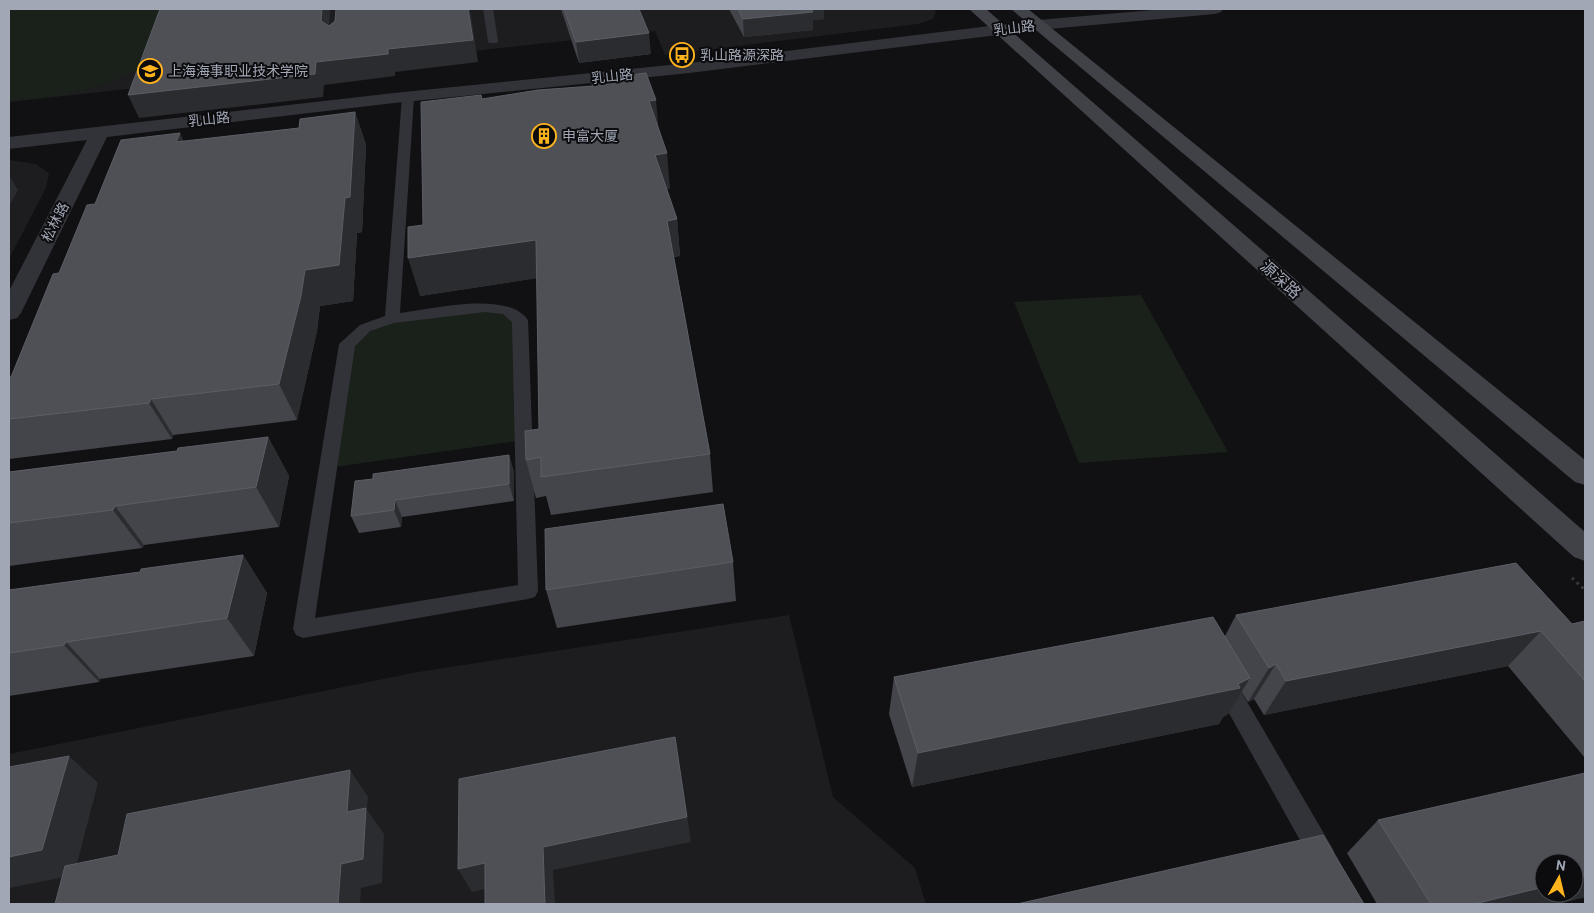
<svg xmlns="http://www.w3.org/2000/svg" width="1594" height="913" font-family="Overpass,'Noto Sans SC',sans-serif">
<rect width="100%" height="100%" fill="#111113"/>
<g fill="#1d1d20">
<polygon points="9,9 933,9 936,12 933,19 918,24 665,55 655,31 9,102"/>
<polygon points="9,160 36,164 49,173 46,188 9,259"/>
<polygon points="789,615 833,797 915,868 926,904 9,904 9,754 418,672"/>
</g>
<g fill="#19211a">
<path d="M9,9H166C163,18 154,54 150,60C144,67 131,72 124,76C86,92 49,99 9,100Z"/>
<polygon points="1141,295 1228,452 1079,463 1014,302"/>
<polygon points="485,307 520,320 524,440 328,468 347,344 365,328 392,319"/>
</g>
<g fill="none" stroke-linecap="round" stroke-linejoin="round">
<polyline stroke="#383a3f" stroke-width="3" stroke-dasharray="2.5 4" stroke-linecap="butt" points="1572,578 1585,590"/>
<g fill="#323338" fill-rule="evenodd">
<polygon points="483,9 493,9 498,41 497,43 489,43 488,41"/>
<path d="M408,94L414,97L400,313C431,309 508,290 528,320L538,591L535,597L528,599L303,638L296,635L293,629L339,344L360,325L385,316L402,97ZM485,312L503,314L512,322L518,585L315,618L355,346L370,331L394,323Z"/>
<polygon points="1224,674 1232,676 1333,849 1336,858 1333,867 1324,870 1315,867 1216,690 1213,683 1216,676"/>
</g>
<polygon fill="#323338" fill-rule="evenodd" points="1165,9 1223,9 1221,12 1215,14 1038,30 689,73 394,103 107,137 21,313 17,318 9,320 9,291 87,140 9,149 9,137 394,93 689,63 1038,20"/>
<g fill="#404248" fill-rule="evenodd">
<polygon points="969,9 986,9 1585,532 1585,561 1574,557"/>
<polygon points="1011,9 1028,9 1585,460 1585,485 1575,482"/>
</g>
</g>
<g fill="#44454b">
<polygon points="561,9 639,9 651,54 579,63"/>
<polygon points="729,9 824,9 824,19 813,20 813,30 744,37"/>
<polygon points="591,80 659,130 670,189 667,189 677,219 680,256 674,257 710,454 713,492 551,515 546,496 536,498 526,460 539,429 537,278 420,296 423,225 481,95 482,99 592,86"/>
<polygon points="355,112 366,145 362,232 357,233 353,301 320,306 317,331 297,420 173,435 172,439 9,459 9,378 11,377 59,273 95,204 184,141 299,128"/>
<polygon points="268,437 289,476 279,527 144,545 142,548 9,566 9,472 177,451"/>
<polygon points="509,455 514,472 514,501 402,517 401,527 359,533 351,516"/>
<polygon points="243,555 267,593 254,656 100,679 99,682 9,696 9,590 140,572"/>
<polygon points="733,562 736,601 557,628 546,590"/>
<polygon points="1236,615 1572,624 1585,621 1585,758 1508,666 1264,715 1254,699 1248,702 1241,691 1228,714 1223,717 1219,724 912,787 889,714 894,677 1225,636"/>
<polygon points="1378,820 1585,897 1557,904 1377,904 1347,853"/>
</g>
<g fill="#2b2c30">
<polygon points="322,9 329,9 330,12 328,43 321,21"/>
<polygon points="468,9 470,9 478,62 395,72 395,76 324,85 323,97 139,118 128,95 388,49"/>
<polygon points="808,9 824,9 824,19 813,20 813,30 744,37 743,19"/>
<polygon points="649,33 651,54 579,63 576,42"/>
<polygon points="656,100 659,135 649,101"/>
<polygon points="355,112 366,145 362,232 357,233 353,301 320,306 317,331 297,420 279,384 305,270 345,198"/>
<polygon points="180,133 195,166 176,142"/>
<polygon points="667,153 670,189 659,190 655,155"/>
<polygon points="9,175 18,190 9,206"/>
<polygon points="677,219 680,256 671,257 667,221"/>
<polygon points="536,240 544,277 420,296 408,258"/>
<polygon points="151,399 173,435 172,439 149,403"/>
<polygon points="268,437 289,476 279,527 256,487"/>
<polygon points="509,455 514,472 514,501 509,484"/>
<polygon points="395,500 402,517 401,527 394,510"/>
<polygon points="115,506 144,545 142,548 113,510"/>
<polygon points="243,555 267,593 254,656 227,618"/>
<polygon points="1541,631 1508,666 1264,715 1286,681"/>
<polygon points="66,642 100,679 99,682 64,645"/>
<polygon points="1276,664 1254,699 1248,702 1269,668"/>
<polygon points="1250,678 1228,714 1223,717 1219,724 912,787 918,753 1238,684"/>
<polygon points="675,737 691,842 553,870 555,904 545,904 543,847"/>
<polygon points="69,756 98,783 74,875 9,888 9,857"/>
<polygon points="350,770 368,797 367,810 384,834 382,883 361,888 360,904 338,904"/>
<polygon points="485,863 497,886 472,892 458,869"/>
<polygon points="1585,877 1585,897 1557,904 1474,904 1544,887 1544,893 1574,893 1574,880"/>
</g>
<g fill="#4e5056" stroke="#5b5e65">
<polygon points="160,9 322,9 321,21 329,26 335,21 336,9 468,9 473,40 388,49 388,54 316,62 315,74 128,95"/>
<polygon points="564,9 639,9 649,33 576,42"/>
<polygon points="738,9 811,9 813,12 743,19"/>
<polygon points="646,73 656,100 649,101 667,153 655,155 677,219 667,221 710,454 541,477 541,457 526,460 525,431 539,429 536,240 408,258 408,227 423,225 421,102 481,95 482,99 538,90 593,86 591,80"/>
<polygon points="355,112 350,197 345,198 339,265 305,270 301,296 279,384 151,399 149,403 9,419 9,378 11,377 53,274 59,273 87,205 95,204 121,140 180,133 176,142 299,128 300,119"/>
<polygon points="268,437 256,487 115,506 113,510 9,523 9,472 177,451 178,448"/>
<polygon points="509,455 509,484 395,500 394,510 351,516 355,481 373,479 373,474"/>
<polygon points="723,504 733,562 546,590 545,529"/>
<polygon points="243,555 227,618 66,642 64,645 9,653 9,590 140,572 141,569"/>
<polygon points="1516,563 1572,624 1585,621 1585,681 1541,631 1286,681 1276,664 1269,668 1236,615"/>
<polygon points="1213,617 1250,678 1238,684 1240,688 918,753 894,677"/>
<polygon points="675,737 687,817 543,847 545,904 485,904 485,863 458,869 459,779"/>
<polygon points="69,756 42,850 9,857 9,767"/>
<polygon points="350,770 347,812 366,808 363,859 341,864 338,904 55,904 65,866 118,855 127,814"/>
<polygon points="1585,773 1585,877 1574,880 1574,863 1544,863 1544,887 1474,904 1431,904 1378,820"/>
<polygon points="1323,835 1364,904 1017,904"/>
</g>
<defs>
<symbol id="bus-ring" viewBox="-11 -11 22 22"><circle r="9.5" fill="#0c0c0e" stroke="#ffb41d" stroke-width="1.5"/><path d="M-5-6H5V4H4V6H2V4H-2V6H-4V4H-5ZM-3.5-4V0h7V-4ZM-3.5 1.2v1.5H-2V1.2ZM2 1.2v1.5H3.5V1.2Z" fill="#ffb41d"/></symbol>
<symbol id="university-ring" viewBox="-11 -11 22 22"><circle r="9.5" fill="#0c0c0e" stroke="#ffb41d" stroke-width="1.5"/><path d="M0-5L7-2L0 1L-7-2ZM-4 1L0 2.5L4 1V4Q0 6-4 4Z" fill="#ffb41d"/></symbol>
<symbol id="building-ring" viewBox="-11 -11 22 22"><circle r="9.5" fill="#0c0c0e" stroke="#ffb41d" stroke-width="1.5"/><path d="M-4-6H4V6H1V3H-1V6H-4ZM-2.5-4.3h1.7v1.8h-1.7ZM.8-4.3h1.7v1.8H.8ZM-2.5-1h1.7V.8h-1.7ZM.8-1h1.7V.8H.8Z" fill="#ffb41d"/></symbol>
</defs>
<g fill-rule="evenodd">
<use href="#bus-ring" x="668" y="41" width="28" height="28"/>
<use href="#university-ring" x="136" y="57" width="28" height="28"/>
<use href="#building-ring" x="530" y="122" width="28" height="28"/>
</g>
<g text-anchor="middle" stroke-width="4" stroke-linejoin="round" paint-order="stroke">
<g font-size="14" fill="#a1a7b5" stroke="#0c0c0e">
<text transform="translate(1014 28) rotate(-7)" y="5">乳山路</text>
<text transform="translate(612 76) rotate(-6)" y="5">乳山路</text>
<text transform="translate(209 119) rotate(-6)" y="5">乳山路</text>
<text transform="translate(55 222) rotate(-63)" y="5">松林路</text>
</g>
<g font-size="14" fill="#a1a7b5" stroke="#0c0c0e" text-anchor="start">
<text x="700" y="60">乳山路源深路</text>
<text x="168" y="76">上海海事职业技术学院</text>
<text x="562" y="141">申富大厦</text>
</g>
<g font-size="16" fill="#a1a7b5" stroke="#0c0c0e">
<text transform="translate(1281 279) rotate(42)" y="6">源深路</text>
</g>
</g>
<rect width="1594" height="913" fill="none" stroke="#a1a7b5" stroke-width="20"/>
<g transform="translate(1559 878) rotate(8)"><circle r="24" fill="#0c0c0e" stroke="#484a51"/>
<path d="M0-4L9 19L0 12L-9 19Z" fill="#ffb41d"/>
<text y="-8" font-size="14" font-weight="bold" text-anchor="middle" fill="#a1a7b5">N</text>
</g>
</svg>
